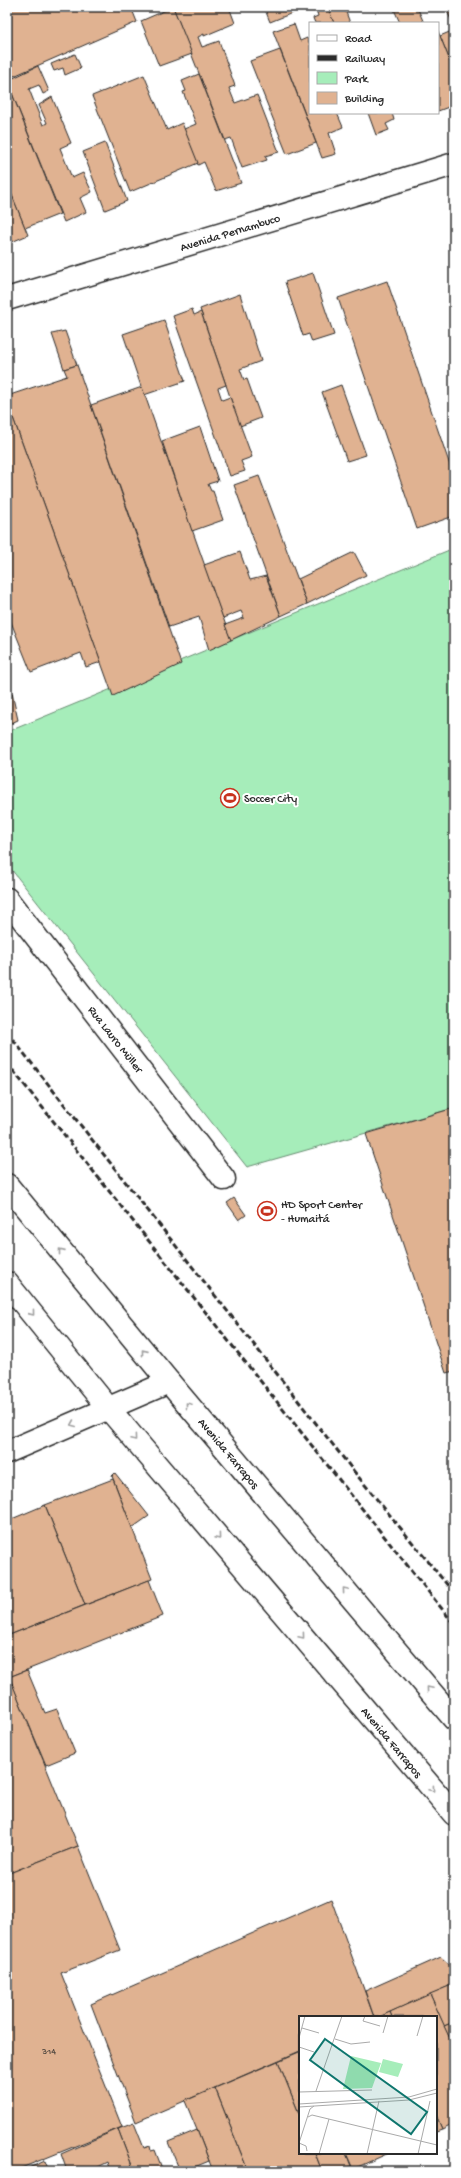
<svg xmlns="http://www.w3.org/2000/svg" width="461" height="2178" font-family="'Gochi Hand',sans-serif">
<rect width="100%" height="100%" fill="#fff"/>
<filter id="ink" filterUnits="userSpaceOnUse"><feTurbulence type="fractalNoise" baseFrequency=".025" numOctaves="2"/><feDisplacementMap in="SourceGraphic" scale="8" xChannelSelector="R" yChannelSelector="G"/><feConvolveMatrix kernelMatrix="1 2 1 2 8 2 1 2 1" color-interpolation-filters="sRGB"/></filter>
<g filter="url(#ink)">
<polygon fill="#a6edba" stroke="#688c72" points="454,548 454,1108 247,1167 7,864 7,732"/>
<g fill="#e0b291" stroke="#2b2b2b">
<polygon points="7,7 131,7 137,22 7,79"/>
<polygon points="173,7 229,7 235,23 204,36 204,34 198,37 202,47 219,41 235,86 229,88 235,103 257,95 279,152 265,156 267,160 242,168 231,138 225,140"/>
<polygon points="173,7 192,54 159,66 141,21"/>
<polygon points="264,7 299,7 300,10 270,22"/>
<polygon points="321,7 325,7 326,11 329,10 334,23 315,23 313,18 318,16 316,9"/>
<polygon points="336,7 344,7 350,23 334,23 329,10"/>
<polygon points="393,7 417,7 424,23 400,23"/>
<polygon points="445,7 454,7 454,26"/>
<polygon points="294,24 300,41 307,38 310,45 310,113 337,113 343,127 329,133 336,154 322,158 273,31"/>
<polygon points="454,30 454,71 440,36"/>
<polygon points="438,31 454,71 454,105 438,111"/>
<polygon points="280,50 316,143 287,154 250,61"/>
<polygon points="75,54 81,68 65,75 63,68 54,71 51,64"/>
<polygon points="38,66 49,91 43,94 39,85 29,89 43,125 47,123 39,105 52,97 71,143 60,148 72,178 83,173 92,192 80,198 86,212 64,222 7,81"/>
<polygon points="199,74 241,183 216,191 204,162 198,165 184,129 196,124 183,92 186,91 182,81"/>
<polygon points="144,75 167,130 182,123 198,163 130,192 92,96"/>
<polygon points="7,81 60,214 25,228 7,183"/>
<polygon points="368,113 392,113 394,120 386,124 389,130 376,135"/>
<polygon points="105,143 127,201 105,210 83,152"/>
<polygon points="7,183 28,235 7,244"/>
<polygon points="313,273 334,335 312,342 309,334 303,336 285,282"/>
<polygon points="387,281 454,477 454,516 417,529 338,298"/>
<polygon points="240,294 261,361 240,369 244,380 247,379 261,418 240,426 200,309"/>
<polygon points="192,309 194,315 201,312 226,385 218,388 222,400 230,397 252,457 241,461 245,471 230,476 173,316"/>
<polygon points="164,320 185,381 144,395 123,334"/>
<polygon points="65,331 77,365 64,369 52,334"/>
<polygon points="77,365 181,664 113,696 7,401 7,396 67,376 64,369"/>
<polygon points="341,385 366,455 347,461 322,392"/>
<polygon points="142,387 231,640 209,650 199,617 169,627 91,405"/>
<polygon points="7,401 101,662 86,667 81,653 31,672 7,612"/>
<polygon points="200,427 218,481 208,484 211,491 213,491 223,520 192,531 162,441"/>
<polygon points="259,476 307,604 281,616 234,485"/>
<polygon points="240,552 250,580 266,576 281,616 231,640 225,625 244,618 241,611 223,618 204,565"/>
<polygon points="354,552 366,575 307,604 298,579"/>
<polygon points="12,693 18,720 7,725 7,695"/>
<polygon points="454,1108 454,1371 446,1373 366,1134"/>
<polygon points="234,1198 246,1215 239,1220 227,1203"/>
<polygon points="115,1473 149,1516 132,1528 112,1476"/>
<polygon points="113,1479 152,1579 85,1605 45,1505"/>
<polygon points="45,1505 85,1605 7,1636 7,1521"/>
<polygon points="149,1580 163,1616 9,1677 7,1671 7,1636"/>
<polygon points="27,1670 45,1713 57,1709 75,1753 46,1765 9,1677"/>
<polygon points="7,1671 78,1846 7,1874"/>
<polygon points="78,1846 120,1950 61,1973 122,2127 14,2171 7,2171 7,1874"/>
<polygon points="331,1899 374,2017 300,2017 300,2051 136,2122 91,2004"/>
<polygon points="441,1957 454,1969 454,1984 379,2017 374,2017 365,1991"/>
<polygon points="454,1984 454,2022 444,2026 430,1994"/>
<polygon points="430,1994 454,2047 454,2123 442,2129 436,2115 436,2017 392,2017 390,2012"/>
<polygon points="390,2012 392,2017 379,2017"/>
<polygon points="454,2022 454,2047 444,2026"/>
<polygon points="299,2052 300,2053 300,2116 278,2061"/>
<polygon points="278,2061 300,2116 300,2153 315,2153 322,2171 248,2171 215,2088"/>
<polygon points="215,2088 248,2171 213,2171 197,2130 185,2101"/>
<polygon points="436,2115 442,2129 436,2131"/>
<polygon points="134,2123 144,2148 150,2146 151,2151 155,2150 163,2171 134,2171 118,2129"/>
<polygon points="118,2129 134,2171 111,2171 108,2162 90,2171 67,2171 61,2154"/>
<polygon points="197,2130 209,2161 185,2171 180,2171 168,2142"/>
<polygon points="315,2153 346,2153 351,2166 339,2171 322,2171"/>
<polygon points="346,2153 389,2153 353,2169"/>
<polygon points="45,2161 49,2171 32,2171 31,2167"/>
<polygon points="31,2167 32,2171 23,2171"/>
</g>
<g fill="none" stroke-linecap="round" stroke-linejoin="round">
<defs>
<g id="minor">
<polyline points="7,299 454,164"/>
<polyline points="7,899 224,1179"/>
</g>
<polyline id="tertiary" points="7,1452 169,1382"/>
<g id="secondary">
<polyline points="7,1185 169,1382 454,1719"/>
<polyline points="7,1283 109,1409 454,1814"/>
</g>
</defs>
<use href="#minor" stroke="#2b2b2b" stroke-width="25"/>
<use href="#tertiary" stroke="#2b2b2b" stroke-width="25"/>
<use href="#secondary" stroke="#2b2b2b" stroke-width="25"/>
<use href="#minor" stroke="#fff" stroke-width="22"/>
<use href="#tertiary" stroke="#fff" stroke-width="22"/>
<use href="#secondary" stroke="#fff" stroke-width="22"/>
<g stroke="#2b2b2b" stroke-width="3" stroke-dasharray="6 3" stroke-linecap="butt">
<polyline points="7,1032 356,1474 454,1593"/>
<polyline points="7,1063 454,1624"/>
</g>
</g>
<defs><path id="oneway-chevron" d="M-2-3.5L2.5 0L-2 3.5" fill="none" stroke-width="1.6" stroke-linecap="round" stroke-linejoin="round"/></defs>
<g stroke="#a0a0a0">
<use href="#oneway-chevron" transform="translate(61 1251) rotate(-129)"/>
<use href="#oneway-chevron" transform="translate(32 1313) rotate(51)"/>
<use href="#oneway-chevron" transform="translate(144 1352) rotate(-129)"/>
<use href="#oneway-chevron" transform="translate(188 1405) rotate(-130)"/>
<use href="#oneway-chevron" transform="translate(73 1424) rotate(157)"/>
<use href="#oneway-chevron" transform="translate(134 1438) rotate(50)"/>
<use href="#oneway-chevron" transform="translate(218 1537) rotate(50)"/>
<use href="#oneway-chevron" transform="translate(345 1590) rotate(-130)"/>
<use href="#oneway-chevron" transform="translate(302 1636) rotate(50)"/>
<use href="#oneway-chevron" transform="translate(429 1689) rotate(-130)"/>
<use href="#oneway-chevron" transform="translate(432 1789) rotate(50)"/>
</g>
</g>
<defs>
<symbol id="stadium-ring" viewBox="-11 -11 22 22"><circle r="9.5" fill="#fff" stroke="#c8321e" stroke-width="1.5"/><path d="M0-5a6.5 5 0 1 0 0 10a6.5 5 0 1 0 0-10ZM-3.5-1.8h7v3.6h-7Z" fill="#c8321e"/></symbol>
</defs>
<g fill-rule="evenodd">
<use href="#stadium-ring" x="219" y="787" width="22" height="22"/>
<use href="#stadium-ring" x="256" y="1200" width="22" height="22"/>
</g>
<g text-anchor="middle" stroke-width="4" stroke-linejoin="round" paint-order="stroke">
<g font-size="10" fill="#584d44">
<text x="49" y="2054">314</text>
</g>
<g font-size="12" fill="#2b2b2b" stroke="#fff">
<text transform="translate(230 232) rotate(-17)" y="4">Avenida Pernambuco</text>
<text transform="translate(116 1039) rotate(52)" y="4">Rua Lauro Müller</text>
<text transform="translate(229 1453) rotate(50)" y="4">Avenida Farrapos</text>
<text transform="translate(392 1742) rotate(50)" y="4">Avenida Farrapos</text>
</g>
<g font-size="12" fill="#2b2b2b" stroke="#fff" text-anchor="start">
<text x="244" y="802">Soccer City</text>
<text x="281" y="1208">HD Sport Center<tspan x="281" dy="14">- Humaitá</tspan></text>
</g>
</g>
<g transform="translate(299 2016)">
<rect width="138" height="138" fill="#fff"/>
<path d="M52,40L82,47L73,72L44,73ZM84,43L104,48L99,61L80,56Z" fill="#a6edba"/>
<path fill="none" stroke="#aaa" stroke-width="1" d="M66,0L64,5L81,10M3,12L20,17M84,17L89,0M118,20L124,0M0,22L6,0M36,23L52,28L71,26M0,31L15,36M17,75L43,0M0,76L73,74M0,88L110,81L138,73M0,91L110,84L138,77M9,101L13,99L138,129M0,127L11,93L15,90M0,127L7,130L8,135M20,138L30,103M68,138L80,85M119,138L131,85"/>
<path fill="#0f766e" fill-opacity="0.15" stroke="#0f766e" stroke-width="2" d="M26,23L128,96L112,118L11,44Z"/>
<rect width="138" height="138" fill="none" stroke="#2b2b2b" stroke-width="2"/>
</g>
<rect width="461" height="2178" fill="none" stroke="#fff" stroke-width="24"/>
<rect x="12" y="12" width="437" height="2154" fill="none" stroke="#2b2b2b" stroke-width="1.5" filter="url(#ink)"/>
<rect x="309" y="22" width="130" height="92" fill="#ffffff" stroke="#aaaaaa"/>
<rect x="317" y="35" width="20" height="6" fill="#ffffff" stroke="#aaaaaa"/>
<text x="345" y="42" font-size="12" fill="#2b2b2b">Road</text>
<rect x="317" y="55" width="20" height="6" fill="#2b2b2b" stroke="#aaaaaa"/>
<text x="345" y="62" font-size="12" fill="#2b2b2b">Railway</text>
<rect x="317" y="72" width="20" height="12" fill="#a6edba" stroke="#aaaaaa"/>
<text x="345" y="82" font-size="12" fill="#2b2b2b">Park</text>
<rect x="317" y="92" width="20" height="12" fill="#e0b291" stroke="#aaaaaa"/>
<text x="345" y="102" font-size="12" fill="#2b2b2b">Building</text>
</svg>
